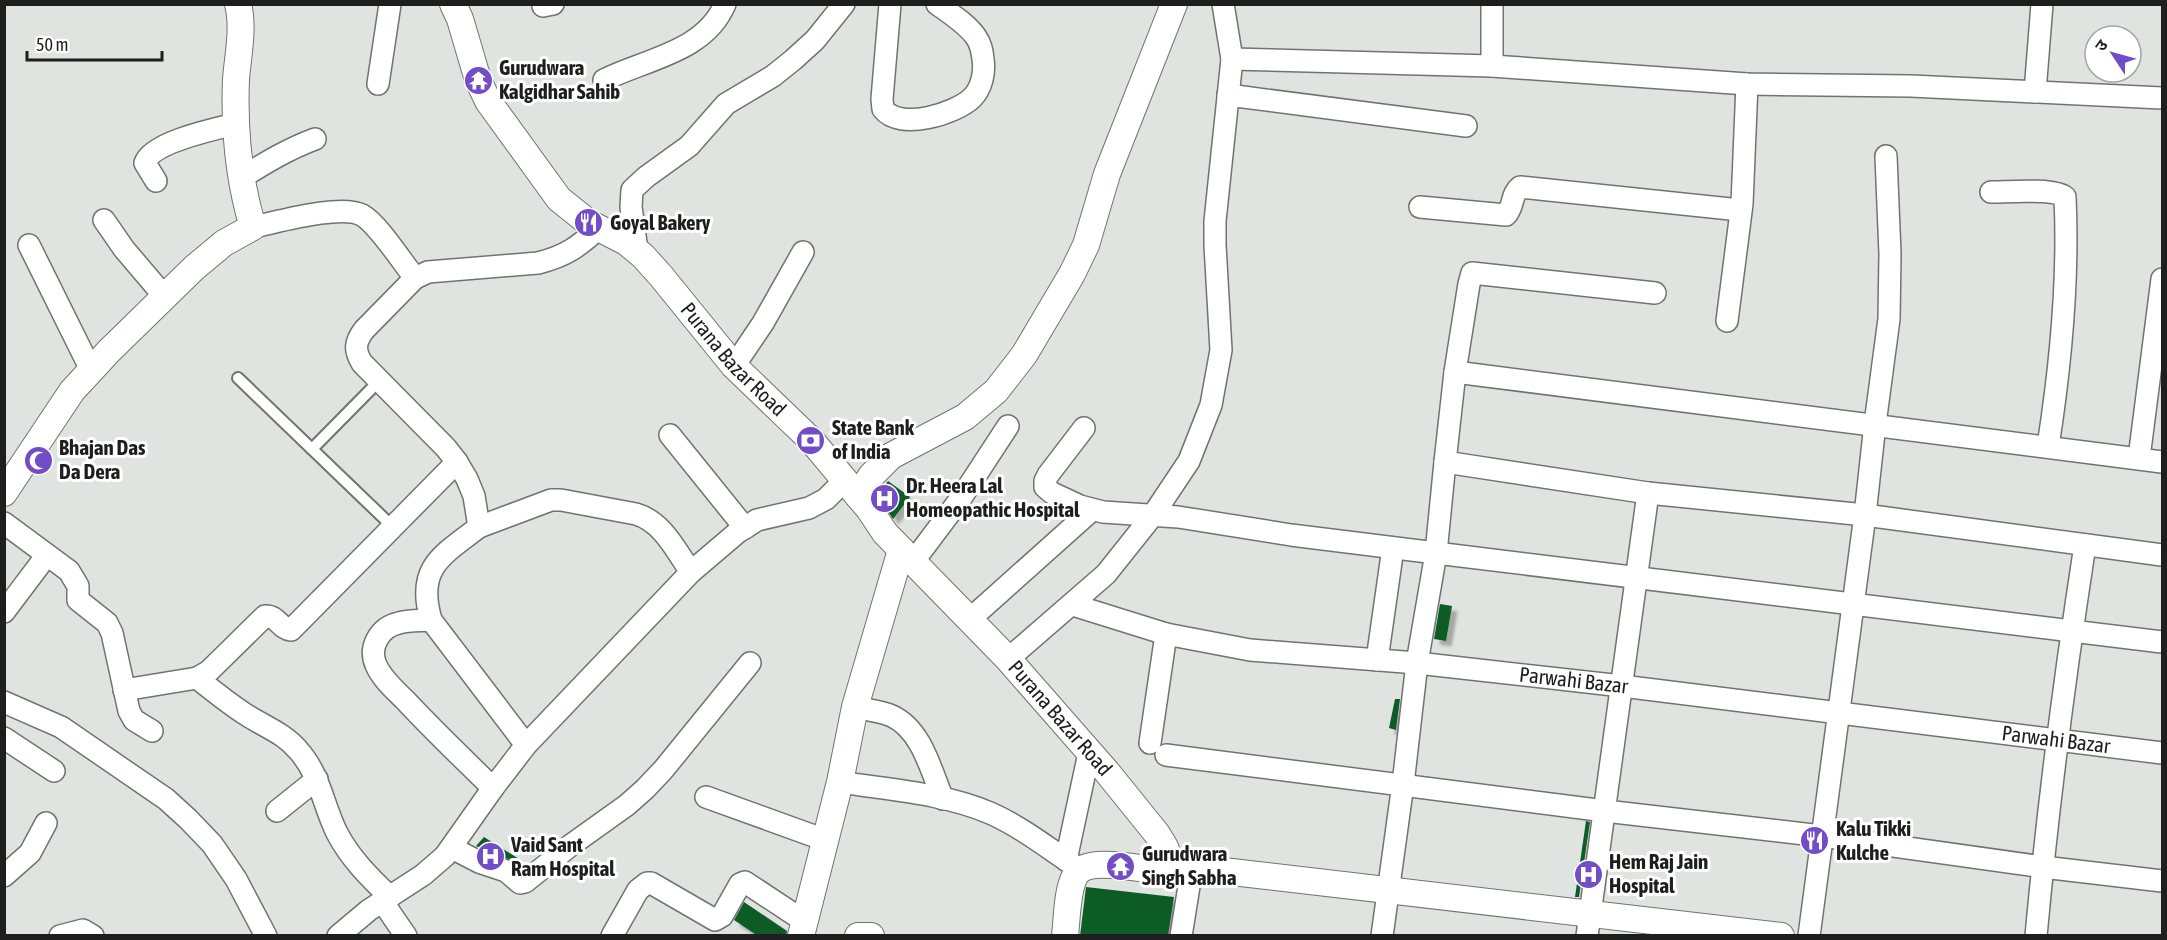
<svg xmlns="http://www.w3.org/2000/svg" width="2167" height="940" font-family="'Asap Condensed','Noto Sans Devanagari',sans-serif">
<defs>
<filter id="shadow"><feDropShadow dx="5.5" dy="5.5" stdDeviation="1.5" flood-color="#0004"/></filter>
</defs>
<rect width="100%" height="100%" fill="#dfe4e0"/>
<g fill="#0c5c26" filter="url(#shadow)">
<polygon points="888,481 910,497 893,519 877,495"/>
<polygon points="1440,604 1452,606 1446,641 1434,639"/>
<polygon points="1395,699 1400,699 1396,730 1389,728"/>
<polygon points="1586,821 1590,822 1579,897 1575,897"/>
<polygon points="484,837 519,859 515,862 476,846"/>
<polygon points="1086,887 1174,897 1168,936 1080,936"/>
<polygon points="744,902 787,931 786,936 758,936 734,920"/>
</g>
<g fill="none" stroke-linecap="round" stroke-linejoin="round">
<defs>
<g id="service">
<polyline points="238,378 393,527"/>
<polyline points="312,449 380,380"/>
</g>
<g id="minor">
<path d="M890,4L882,99L883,109C900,131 955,114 972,98C982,88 985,72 983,59C982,51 981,44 976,37C967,24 951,14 937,4"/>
<polyline points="1492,4 1492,66"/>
<polyline points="543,6 553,4"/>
<polyline points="1232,59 1492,66 1747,84 1911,86 2162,98"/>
<path d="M604,80C646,59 705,52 725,4"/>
<polyline points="378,84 390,4"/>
<polyline points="2035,92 2042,4"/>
<polyline points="1228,95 1466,126"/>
<path d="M241,178C265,163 288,149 315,139"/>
<path d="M156,181L145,163C152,142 215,129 235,124"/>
<path d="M1991,192C2007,192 2054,188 2065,197C2069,282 2061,363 2048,446"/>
<path d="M1420,207L1506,215C1514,207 1511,194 1520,187L1740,210"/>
<polyline points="104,220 124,249 164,296"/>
<path d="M253,227C278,222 340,204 362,215C378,224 402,262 415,278L364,330C355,342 354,350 362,363L446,448L457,462L467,479L474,496L479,527C441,556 416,568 431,620L526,745"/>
<polyline points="29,245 91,370"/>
<polyline points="637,250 631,207 632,190 646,177 689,146 726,104 773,76 793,60 815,40 844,4"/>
<path d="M415,278L428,272L538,263C566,256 578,247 599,228"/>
<polyline points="1655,293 1472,273 1469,284 1455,372 1445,462 1648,493 1865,515 2162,555"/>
<polyline points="1727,321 1742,204 1747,84"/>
<polyline points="734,366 763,323 803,252"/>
<polyline points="1455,372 2162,462"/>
<polyline points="1084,428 1048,475 1045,481 1045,487 1052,493 1080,506 1103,512 1178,517 1291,535 1436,553 2162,642"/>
<polyline points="670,435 745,528"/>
<polyline points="2139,458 2162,279"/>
<polyline points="4,523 69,571 78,586 78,600 107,623 112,633 129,711 134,720 152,731"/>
<path d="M479,527L551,500H561L636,514C663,522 676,551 691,572"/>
<polyline points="913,562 961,498 1008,426"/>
<path id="s1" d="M1073,605L1166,634L1250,650L1417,663L1622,686L2162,753"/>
<polyline points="4,612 47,555"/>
<path d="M431,620C421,621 409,620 399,623C380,627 368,647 376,665C382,679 395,690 405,700C433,730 463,759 493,788"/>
<polyline points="969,620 1092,510"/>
<polyline points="1008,659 1106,574 1153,515 1189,461 1211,405 1221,350 1215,245 1215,221 1232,59 1223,4"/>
<polyline points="1377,660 1393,548"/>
<path d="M197,678C212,690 228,703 245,714C263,726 284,733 298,750C320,774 323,805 337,833C350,858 369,877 390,897"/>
<path d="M124,690L197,678L209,671L265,616C277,615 280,629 291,630L457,462"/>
<polyline points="4,702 61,727 166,799 188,819 212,844 236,879 266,936"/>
<path d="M855,707C867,710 881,711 892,716C922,730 931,771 943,799"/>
<polyline points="4,738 54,771"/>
<polyline points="1150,743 1166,634"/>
<polyline points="1166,755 1605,811 1822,836 2043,867 2162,881"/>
<path d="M840,782C889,790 943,793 990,813C1022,827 1050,850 1080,869"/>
<polyline points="706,797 825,840"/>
<polyline points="277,811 317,779"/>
<polyline points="452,848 479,862 506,871 520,883 525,882 571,845 627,805 645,789 663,770 750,663"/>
<polyline points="1066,860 1089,753"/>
<polyline points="4,876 30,853 46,823"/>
<polyline points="382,901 406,936"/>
<polyline points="60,936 83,930 93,936"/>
<polyline points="338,936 369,910 423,875 445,856 493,788 526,745 691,572 738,532 757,520 809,508 826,499 844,481"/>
<polyline points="612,936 638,890 647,883 651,883 715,920 722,916 740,884 745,882 804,921"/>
<polyline points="1181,936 1190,880"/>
<polyline points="1382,936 1403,784 1417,663 1436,553 1445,462"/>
<polyline points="1587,936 1648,493"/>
<polyline points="1809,936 1865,515 1875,424 1889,319 1890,254 1886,156"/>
<path d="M2036,936C2048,805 2065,675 2085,545"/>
</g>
<g id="tertiary">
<path id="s2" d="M453,4L460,19L478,80L488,101L559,199L589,223L626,242L643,256L661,276L734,366L811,440L869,509L885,533L1008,659L1107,772L1157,834L1165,847L1169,858L1171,872"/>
<path d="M4,493L72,391L109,351L194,268L224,243L253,227C238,178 234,130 236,79C238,55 244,28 238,4"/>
<polyline points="858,496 871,476 891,456 965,417 996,391 1024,355 1072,274 1086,245 1107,174 1174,4"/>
<polyline points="801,936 840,782 855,707 901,550"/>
<polyline points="858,936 871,936"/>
<path d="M1065,936C1067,919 1067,890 1075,876C1086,854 1147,871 1169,872C1181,872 1193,868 1206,869L1781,936"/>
</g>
</defs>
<use href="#service" stroke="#707470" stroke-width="14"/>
<use href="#minor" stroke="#707470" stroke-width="24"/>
<use href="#tertiary" stroke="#707470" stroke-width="28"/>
<use href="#service" stroke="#fff" stroke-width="10"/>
<use href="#minor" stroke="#fff" stroke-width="21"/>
<use href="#tertiary" stroke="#fff" stroke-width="26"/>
</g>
<defs>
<symbol id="temple-disc" viewBox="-11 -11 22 22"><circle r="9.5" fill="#724dc6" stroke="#fff"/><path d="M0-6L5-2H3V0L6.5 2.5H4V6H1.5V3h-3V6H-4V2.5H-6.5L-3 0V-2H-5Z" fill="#fff"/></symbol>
<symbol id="restaurant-disc" viewBox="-11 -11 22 22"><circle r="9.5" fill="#724dc6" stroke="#fff"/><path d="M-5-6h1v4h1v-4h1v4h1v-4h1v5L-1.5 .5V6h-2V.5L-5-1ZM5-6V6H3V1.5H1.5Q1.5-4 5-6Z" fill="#fff"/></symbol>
<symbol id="bank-disc" viewBox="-11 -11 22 22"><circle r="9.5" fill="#724dc6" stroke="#fff"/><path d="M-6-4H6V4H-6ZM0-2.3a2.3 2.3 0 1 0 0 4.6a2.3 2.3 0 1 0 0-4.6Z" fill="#fff"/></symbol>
<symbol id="mosque-disc" viewBox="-11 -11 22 22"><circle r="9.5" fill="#724dc6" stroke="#fff"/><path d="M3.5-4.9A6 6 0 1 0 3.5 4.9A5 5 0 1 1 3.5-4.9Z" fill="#fff"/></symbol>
<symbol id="hospital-disc" viewBox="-11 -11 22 22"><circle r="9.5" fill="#724dc6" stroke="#fff"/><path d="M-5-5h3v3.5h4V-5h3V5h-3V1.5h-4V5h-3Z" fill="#fff"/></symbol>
</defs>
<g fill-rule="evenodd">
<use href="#temple-disc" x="462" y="64" width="33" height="33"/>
<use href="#restaurant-disc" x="572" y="206" width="33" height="33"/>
<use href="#bank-disc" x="794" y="424" width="33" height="33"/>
<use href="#mosque-disc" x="22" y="444" width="33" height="33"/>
<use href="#hospital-disc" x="868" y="482" width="33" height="33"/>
<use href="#restaurant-disc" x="1798" y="824" width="33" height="33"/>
<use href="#hospital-disc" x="474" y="840" width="33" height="33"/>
<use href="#temple-disc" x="1104" y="850" width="33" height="33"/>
<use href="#hospital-disc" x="1572" y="858" width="33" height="33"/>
</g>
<g text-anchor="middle" stroke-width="6" stroke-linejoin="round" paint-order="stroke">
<g font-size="21" font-weight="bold" fill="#1d1e1d" stroke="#fff" text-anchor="start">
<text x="499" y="75">Gurudwara<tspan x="499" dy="24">Kalgidhar Sahib</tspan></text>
<text x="610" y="230">Goyal Bakery</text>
<text x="832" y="435">State Bank<tspan x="832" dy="24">of India</tspan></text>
<text x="59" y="455">Bhajan Das<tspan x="59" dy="24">Da Dera</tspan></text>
<text x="906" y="493">Dr. Heera Lal<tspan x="906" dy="24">Homeopathic Hospital</tspan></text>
<text x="1836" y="836">Kalu Tikki<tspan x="1836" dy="24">Kulche</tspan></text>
<text x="511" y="852">Vaid Sant<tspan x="511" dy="24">Ram Hospital</tspan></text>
<text x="1142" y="861">Gurudwara<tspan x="1142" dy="24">Singh Sabha</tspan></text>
<text x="1609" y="869">Hem Raj Jain<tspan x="1609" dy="24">Hospital</tspan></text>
</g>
<g font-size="21" fill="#1d1e1d" stroke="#fff">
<text dy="7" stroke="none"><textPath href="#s2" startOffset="464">Purana Bazar Road</textPath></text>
<text dy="7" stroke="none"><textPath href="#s1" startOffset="508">Parwahi Bazar</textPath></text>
<text dy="7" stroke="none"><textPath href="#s2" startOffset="950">Purana Bazar Road</textPath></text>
<text dy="7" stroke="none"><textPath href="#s1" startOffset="994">Parwahi Bazar</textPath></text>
</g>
</g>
<rect width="2167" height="940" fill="none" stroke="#1d1e1d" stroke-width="12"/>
<g transform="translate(2113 54) rotate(306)"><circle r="28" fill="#ffffff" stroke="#a5a5a5" stroke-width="1.5"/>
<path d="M0-4.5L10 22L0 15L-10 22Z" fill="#724dc6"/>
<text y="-9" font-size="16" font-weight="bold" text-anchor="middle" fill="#1d1e1d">उ</text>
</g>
<path d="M27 51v9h135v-9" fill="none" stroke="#1d1e1d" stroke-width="3"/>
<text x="36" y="51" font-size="18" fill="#1d1e1d" stroke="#ffffff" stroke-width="4.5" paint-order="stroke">50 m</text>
</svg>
